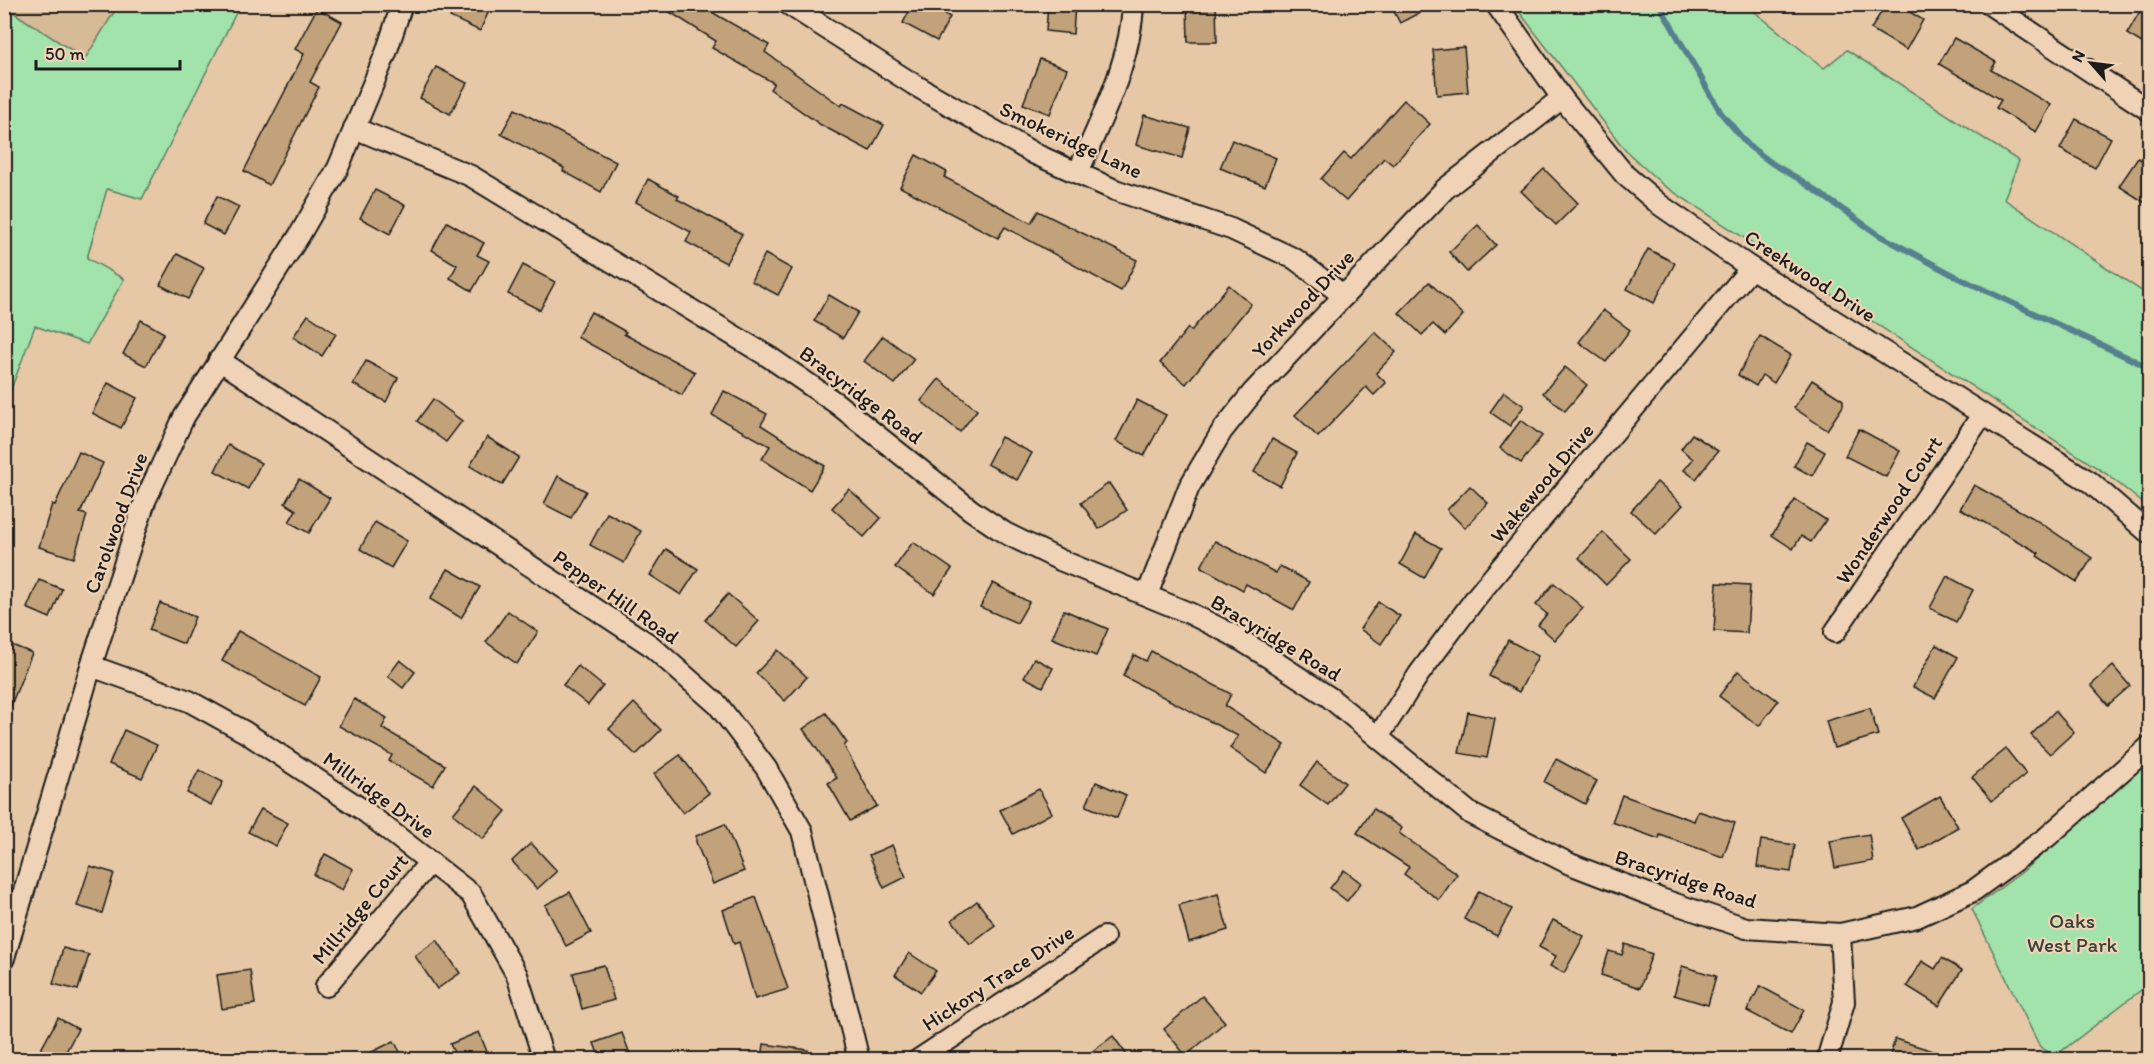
<svg xmlns="http://www.w3.org/2000/svg" width="2154" height="1064" font-family="Itim,sans-serif">
<rect width="100%" height="100%" fill="#e6c8a6"/>
<filter id="ink" filterUnits="userSpaceOnUse"><feTurbulence type="fractalNoise" baseFrequency=".0167" numOctaves="2"/><feDisplacementMap in="SourceGraphic" scale="12" xChannelSelector="R" yChannelSelector="G"/><feConvolveMatrix kernelMatrix="1 2 1 2 8 2 1 2 1" color-interpolation-filters="sRGB"/></filter>
<g filter="url(#ink)">
<polygon fill="#d7ba96" points="4,5 119,5 86,59 5,7"/>
<g fill="#a2e2ab" stroke="#5f7f64" stroke-width="1.5">
<polygon points="119,4 240,5 142,199 107,189 87,258 124,279 87,344 35,326 5,405 5,7 85,59"/>
<polygon points="1514,5 1749,5 1756,13 1824,68 1847,50 2019,161 2004,199 2149,296 2149,508 2108,475 1663,185 1625,150"/>
<polygon points="2149,761 2149,984 2055,1056 2040,1047 1972,909 2022,872"/>
</g>
<g fill="none" stroke-linecap="round" stroke-linejoin="round">
<polyline stroke="#55818f" stroke-width="6" points="1659,4 1721,113 1749,146 1773,164 1799,179 1879,235 1957,277 2150,368"/>
</g>
<g fill="#c1a27a" stroke="#1c1c1c" stroke-width="1.5">
<polygon points="456,4 492,4 480,31 450,17"/>
<polygon points="657,4 698,4 769,45 765,52 841,106 843,103 884,125 870,151 821,125 770,89 774,83 712,48 716,41"/>
<polygon points="913,4 926,4 950,17 937,41 903,23"/>
<polygon points="1048,4 1075,4 1073,34 1046,31"/>
<polygon points="1187,4 1216,4 1217,42 1188,42"/>
<polygon points="1390,4 1436,4 1400,23"/>
<polygon points="1886,4 1897,4 1923,20 1906,50 1871,29"/>
<polygon points="2144,4 2150,4 2150,48 2127,34"/>
<polygon points="317,8 342,22 310,82 319,87 269,185 244,171 304,54 295,49"/>
<polygon points="1954,38 1996,62 1991,70 2051,105 2036,132 1996,108 2001,100 1939,64"/>
<polygon points="1464,47 1468,92 1437,95 1433,50"/>
<polygon points="1040,59 1067,69 1050,114 1023,104"/>
<polygon points="436,67 467,83 450,114 420,98"/>
<polygon points="1404,100 1430,124 1393,165 1384,158 1346,201 1321,179 1344,153 1351,159"/>
<polygon points="515,109 616,162 601,192 563,171 564,168 501,134"/>
<polygon points="1144,115 1190,128 1182,158 1136,145"/>
<polygon points="2076,119 2111,138 2095,168 2060,149"/>
<polygon points="1232,140 1276,158 1265,186 1220,168"/>
<polygon points="916,155 947,172 944,177 1031,223 1038,211 1137,260 1121,291 1005,227 998,238 900,187"/>
<polygon points="2138,158 2150,165 2150,206 2119,186"/>
<polygon points="1544,169 1578,203 1556,225 1521,191"/>
<polygon points="648,179 679,196 677,199 742,234 726,263 686,242 691,232 636,202"/>
<polygon points="375,190 405,205 390,234 360,218"/>
<polygon points="217,196 239,207 224,235 203,224"/>
<polygon points="447,222 484,243 477,255 489,261 472,291 450,278 457,265 432,250"/>
<polygon points="1478,225 1496,245 1467,272 1449,252"/>
<polygon points="1648,249 1675,263 1654,303 1627,289"/>
<polygon points="177,254 204,268 188,299 160,285"/>
<polygon points="765,254 792,269 778,295 751,281"/>
<polygon points="523,265 555,282 540,310 508,294"/>
<polygon points="1429,282 1463,315 1445,335 1433,324 1422,335 1399,313"/>
<polygon points="1229,285 1251,304 1186,384 1160,363 1188,328 1191,331"/>
<polygon points="829,295 858,312 843,338 814,321"/>
<polygon points="1603,310 1630,330 1606,362 1579,342"/>
<polygon points="591,312 626,332 624,334 695,372 682,395 577,337"/>
<polygon points="308,315 336,334 322,356 293,337"/>
<polygon points="141,320 164,333 146,366 123,354"/>
<polygon points="1375,332 1396,352 1376,373 1386,383 1374,395 1366,387 1318,437 1295,415"/>
<polygon points="883,336 914,359 895,384 864,361"/>
<polygon points="1760,336 1791,355 1774,383 1762,375 1756,386 1738,375"/>
<polygon points="366,361 398,378 386,402 353,384"/>
<polygon points="1565,367 1587,385 1565,411 1543,393"/>
<polygon points="939,379 977,410 960,432 921,401"/>
<polygon points="1812,380 1843,400 1843,406 1827,430 1794,408"/>
<polygon points="108,383 137,398 121,428 92,413"/>
<polygon points="724,391 767,414 761,425 825,466 810,490 762,459 770,446 712,415"/>
<polygon points="1504,392 1524,406 1510,426 1490,412"/>
<polygon points="433,399 462,421 446,442 417,421"/>
<polygon points="1137,400 1166,415 1144,456 1116,441"/>
<polygon points="1521,420 1542,436 1521,463 1500,448"/>
<polygon points="1859,429 1900,451 1886,477 1845,456"/>
<polygon points="1692,434 1718,451 1696,479 1684,470 1693,459 1681,449"/>
<polygon points="487,437 519,457 502,485 470,466"/>
<polygon points="1001,437 1032,453 1017,480 987,464"/>
<polygon points="1272,439 1297,453 1280,486 1254,472"/>
<polygon points="1807,442 1825,452 1812,476 1794,466"/>
<polygon points="228,445 261,463 248,489 215,471"/>
<polygon points="79,452 103,463 80,513 87,515 74,558 39,547 52,504 55,505"/>
<polygon points="558,476 586,491 571,518 544,504"/>
<polygon points="299,479 330,498 309,533 289,522 296,510 285,503"/>
<polygon points="1657,482 1683,505 1656,534 1631,511"/>
<polygon points="1109,483 1127,510 1099,529 1081,503"/>
<polygon points="1974,485 2033,518 2092,558 2077,582 2037,556 2039,553 1960,509"/>
<polygon points="1470,486 1488,503 1465,528 1447,510"/>
<polygon points="849,489 881,518 864,537 832,508"/>
<polygon points="1795,500 1826,520 1811,542 1801,536 1793,549 1772,535"/>
<polygon points="607,513 641,531 624,563 590,545"/>
<polygon points="375,522 407,541 391,568 360,549"/>
<polygon points="1603,532 1631,559 1606,585 1579,558"/>
<polygon points="1416,534 1441,548 1424,578 1400,564"/>
<polygon points="1215,541 1276,573 1280,566 1309,582 1294,610 1246,584 1243,590 1201,567"/>
<polygon points="913,542 952,569 934,594 895,567"/>
<polygon points="666,549 698,569 681,595 650,575"/>
<polygon points="448,569 480,587 461,618 430,599"/>
<polygon points="1947,576 1973,590 1956,622 1930,608"/>
<polygon points="39,580 62,589 50,618 27,608"/>
<polygon points="993,583 1029,602 1017,623 980,607"/>
<polygon points="1554,583 1583,608 1555,640 1538,625 1547,614 1536,605"/>
<polygon points="1717,583 1750,585 1747,633 1714,631"/>
<polygon points="728,594 759,621 736,647 705,620"/>
<polygon points="1378,602 1400,616 1381,644 1360,629"/>
<polygon points="160,603 195,617 184,644 149,630"/>
<polygon points="1064,610 1108,629 1096,656 1052,638"/>
<polygon points="508,611 538,632 517,664 486,642"/>
<polygon points="238,631 321,677 305,706 222,661"/>
<polygon points="1508,640 1538,656 1519,692 1489,676"/>
<polygon points="4,642 32,653 5,720 4,720"/>
<polygon points="1936,645 1958,657 1935,698 1913,687"/>
<polygon points="778,650 807,677 785,701 756,673"/>
<polygon points="1151,651 1231,694 1225,706 1285,745 1266,773 1230,748 1238,736 1123,676 1134,655 1146,661"/>
<polygon points="1034,658 1053,668 1043,687 1024,677"/>
<polygon points="400,660 415,672 403,688 388,676"/>
<polygon points="578,666 603,686 588,705 563,685"/>
<polygon points="2113,666 2130,686 2108,705 2091,685"/>
<polygon points="1738,671 1778,701 1759,726 1719,696"/>
<polygon points="354,699 387,718 382,728 445,765 433,786 389,761 392,755 339,726"/>
<polygon points="634,703 661,730 636,755 609,729"/>
<polygon points="1870,708 1878,735 1834,748 1826,721"/>
<polygon points="2055,711 2074,732 2050,754 2031,735"/>
<polygon points="1468,712 1495,718 1487,758 1459,753"/>
<polygon points="826,713 847,743 844,746 877,806 850,821 828,783 837,778 803,729"/>
<polygon points="124,730 157,745 142,778 109,764"/>
<polygon points="2006,749 2026,774 1992,801 1972,777"/>
<polygon points="680,755 709,793 683,813 654,774"/>
<polygon points="1556,759 1597,781 1585,804 1544,782"/>
<polygon points="1317,762 1345,783 1328,805 1300,785"/>
<polygon points="199,770 223,782 211,805 187,793"/>
<polygon points="1096,782 1126,795 1117,818 1086,806"/>
<polygon points="476,786 506,811 483,839 453,814"/>
<polygon points="1039,789 1052,813 1013,834 1000,810"/>
<polygon points="1622,795 1694,821 1698,811 1735,823 1723,857 1660,835 1659,839 1612,822"/>
<polygon points="1940,796 1958,827 1919,850 1901,818"/>
<polygon points="261,809 288,823 276,846 248,832"/>
<polygon points="1373,809 1402,828 1399,833 1457,874 1439,900 1404,874 1409,867 1357,833"/>
<polygon points="725,824 744,871 713,884 696,842 696,836"/>
<polygon points="1869,834 1873,861 1835,868 1830,841"/>
<polygon points="1761,840 1795,845 1791,872 1757,867"/>
<polygon points="531,843 557,871 537,889 512,861"/>
<polygon points="892,845 906,877 884,888 869,855"/>
<polygon points="325,854 353,869 342,890 314,875"/>
<polygon points="90,866 114,873 102,913 77,906"/>
<polygon points="1344,870 1361,883 1347,901 1330,888"/>
<polygon points="1479,891 1512,909 1497,936 1464,919"/>
<polygon points="570,892 591,933 566,946 545,905"/>
<polygon points="1218,894 1228,930 1189,942 1179,905"/>
<polygon points="756,897 788,989 755,999 739,942 734,944 723,910"/>
<polygon points="977,901 995,925 970,944 952,920"/>
<polygon points="1553,920 1584,936 1564,973 1550,966 1556,956 1539,947"/>
<polygon points="437,940 460,973 437,989 415,956"/>
<polygon points="1625,944 1652,954 1640,988 1601,975 1609,951 1622,955"/>
<polygon points="63,948 89,955 78,990 53,984"/>
<polygon points="909,953 936,971 921,992 895,975"/>
<polygon points="1942,958 1962,970 1939,1006 1907,986 1922,961 1935,969"/>
<polygon points="604,965 614,1000 582,1009 573,973"/>
<polygon points="1682,966 1716,976 1708,1005 1674,995"/>
<polygon points="250,970 255,1004 222,1009 217,975"/>
<polygon points="1760,986 1804,1010 1791,1034 1747,1011"/>
<polygon points="1202,996 1225,1022 1186,1056 1164,1029"/>
<polygon points="58,1018 78,1029 62,1059 51,1059 39,1053"/>
<polygon points="479,1032 490,1059 457,1059 450,1044"/>
<polygon points="622,1033 632,1059 600,1059 594,1043"/>
<polygon points="1113,1036 1130,1059 1082,1059"/>
<polygon points="1895,1039 1949,1056 1948,1059 1889,1059"/>
<polygon points="394,1041 404,1059 358,1059"/>
<polygon points="764,1044 808,1050 808,1059 762,1059"/>
</g>
<g fill="none" stroke-linecap="round" stroke-linejoin="round">
<defs>
<g id="minor">
<polyline points="788,4 913,84 1035,154 1115,190 1231,229 1295,259 1344,296"/>
<polyline points="1496,4 1562,98 1625,175 1660,205 1751,268 2090,482 2150,534"/>
<polyline points="1989,4 2150,111"/>
<polyline points="354,128 471,176 769,357 836,403 971,510 1005,533 1060,560 1189,613 1231,634 1268,657 1329,697 1471,814 1570,864 1661,899 1746,928 1840,934 1917,917 1973,891 2047,837 2150,746"/>
<path d="M1078,173C1100,120 1131,63 1133,4"/>
<polyline points="219,360 650,645 718,705 766,768 802,831 859,1060"/>
<polyline points="1147,595 1189,487 1222,431 1253,392 1445,189 1562,98"/>
<polyline points="1835,632 1982,415"/>
<polyline points="91,666 189,701 245,732 363,810 471,894 517,975 544,1060"/>
<polyline points="1378,737 1419,674 1478,595 1751,268"/>
<polyline points="4,958 91,666 145,501 184,417 299,236 338,168 386,53 402,4"/>
<polyline points="326,986 430,862"/>
<polyline points="918,1060 1104,937"/>
<polyline points="1827,1060 1844,1002 1840,934"/>
</g>
</defs>
<use href="#minor" stroke="#1c1c1c" stroke-width="24"/>
<use href="#minor" stroke="#f0d3b6" stroke-width="20"/>
</g>
</g>
<g text-anchor="middle" stroke-width="4.5" stroke-linejoin="round" paint-order="stroke">
<g font-size="21" fill="#1c1c1c" stroke="#f0d3b6">
<text transform="translate(1071 140) rotate(25)" y="7">Smokeridge Lane</text>
<text transform="translate(1810 276) rotate(33)" y="7">Creekwood Drive</text>
<text transform="translate(1303 304) rotate(-47)" y="7">Yorkwood Drive</text>
<text transform="translate(861 395) rotate(37)" y="7">Bracyridge Road</text>
<text transform="translate(1542 483) rotate(-50)" y="7">Wakewood Drive</text>
<text transform="translate(1889 510) rotate(-56)" y="7">Wonderwood Court</text>
<text transform="translate(116 523) rotate(-70)" y="7">Carolwood Drive</text>
<text transform="translate(616 597) rotate(35)" y="7">Pepper Hill Road</text>
<text transform="translate(1276 638) rotate(31)" y="7">Bracyridge Road</text>
<text transform="translate(379 795) rotate(36)" y="7">Millridge Drive</text>
<text transform="translate(1686 879) rotate(18)" y="7">Bracyridge Road</text>
<text transform="translate(360 909) rotate(-50)" y="7">Millridge Court</text>
<text transform="translate(998 978) rotate(-33)" y="7">Hickory Trace Drive</text>
</g>
<g font-size="21" fill="#374439" stroke="#f0d3b6">
<text x="2072" y="928">Oaks<tspan x="2072" dy="24">West Park</tspan></text>
</g>
</g>
<rect width="2154" height="1064" fill="none" stroke="#f0d3b6" stroke-width="24"/>
<rect x="12" y="12" width="2130" height="1040" fill="none" stroke="#1c1c1c" stroke-width="2" filter="url(#ink)"/>
<g transform="translate(2091 63) rotate(298)" stroke="#f0d3b6" stroke-width="4.5" paint-order="stroke">
<path d="M0-4.5L10 22L0 15L-10 22Z" fill="#1c1c1c"/>
<text y="-9" font-size="16" font-weight="bold" text-anchor="middle" fill="#1c1c1c">N</text>
</g>
<path d="M36 60v9h144v-9" fill="none" stroke="#1c1c1c" stroke-width="3"/>
<text x="45" y="60" font-size="18" fill="#1c1c1c" stroke="#f0d3b6" stroke-width="4.5" paint-order="stroke">50 m</text>
</svg>
